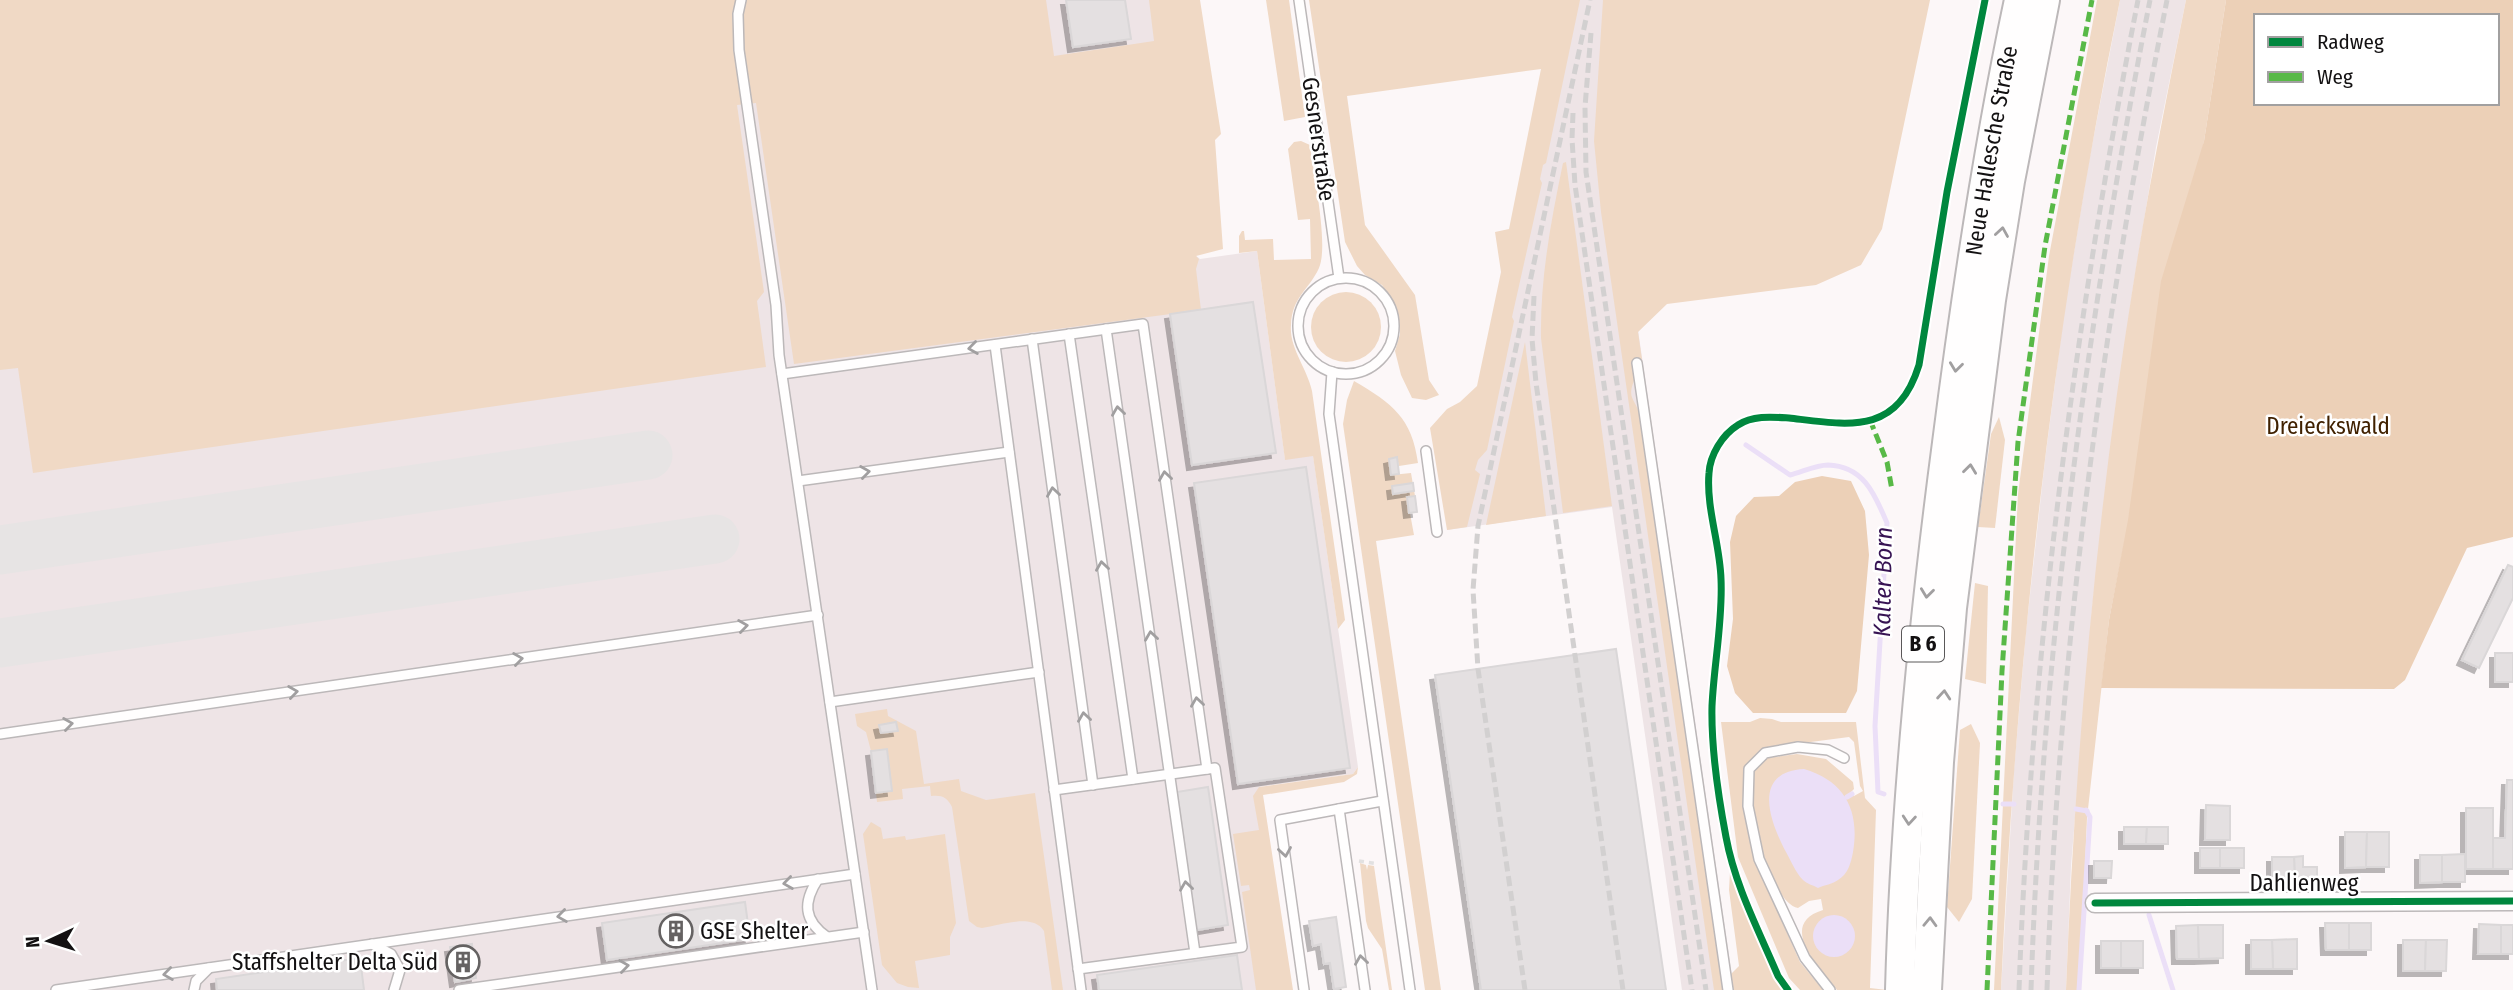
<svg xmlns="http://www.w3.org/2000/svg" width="2513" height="990" font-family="'Fira Sans Condensed',sans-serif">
<defs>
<filter id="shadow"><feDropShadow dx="-5" dy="5" stdDeviation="0" flood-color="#0004"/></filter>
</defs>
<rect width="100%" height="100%" fill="#fcf7f8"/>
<g fill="#eee4e6">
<polygon points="0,0 1158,0 1195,255 1200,259 1257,251 1285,459 1313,455 1358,767 1353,774 1259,787 1281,990 0,990"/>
<polygon points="1568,0 1622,0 1611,144 1734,990 1682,990 1612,507 1447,530"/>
<polygon points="2120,0 2186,0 2156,147 2133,288 2111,446 2092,610 2081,745 2071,866 2066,990 2001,990 2014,770 2026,631 2045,460 2064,313 2088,166"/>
</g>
<g fill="#f0d9c5">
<polygon points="0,0 1046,0 1054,56 1154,41 1149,0 1200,0 1221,134 1215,140 1223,249 1196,256 1199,259 1196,269 1201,310 794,364 756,103 737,105 764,292 757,301 766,367 33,473 18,368 0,370"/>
<polygon points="1266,0 1289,0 1305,117 1284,121"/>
<polygon points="1309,0 1580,0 1546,163 1543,165 1540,179 1542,183 1512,317 1514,321 1487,450 1478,460 1475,470 1480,474 1467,527 1447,530 1430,428 1447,409 1460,402 1477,386 1501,272 1495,232 1509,229 1541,69 1347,96 1365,225 1415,295 1429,380 1439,395 1426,400 1412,398 1401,375 1395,351 1400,334 1397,308 1382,285 1365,275 1357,266 1345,242"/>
<path d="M1603,0H1930L1882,229L1861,265L1816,285L1667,304L1638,332L1731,974L1739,966L1729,890L1730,872L1775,979L1782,990H1731L1635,378C1626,400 1635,397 1640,416L1724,990H1714L1601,212L1594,141Z"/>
<path d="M2097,0H2120C2053,326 2016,658 2001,990H1994L2018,494L2049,256Z"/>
<path d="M2186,0H2226L2204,141L2109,620L2087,818L2080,990H2066C2075,755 2096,519 2133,286C2148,190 2167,95 2186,0Z"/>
<path d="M1301,141L1310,145C1313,172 1329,245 1319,268C1309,290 1292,297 1291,325C1289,348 1307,368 1312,391L1345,620L1338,629L1313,456L1285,460L1257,251L1239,253V236L1242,231H1244L1245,240L1273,239L1274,260L1311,259L1310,219L1298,220L1288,149L1294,142Z"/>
<path d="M1566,162L1612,506L1563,513L1541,338C1540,278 1551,221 1563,163Z"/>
<circle cx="1346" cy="327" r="35"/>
<polygon points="1525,342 1546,516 1486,525"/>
<path d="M1354,381C1392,403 1412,418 1418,463L1399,466L1397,458L1389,459L1391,475L1411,473L1415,496L1407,497L1414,535L1376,541L1441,990H1425L1343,424L1347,400Z"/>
<polygon points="1999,417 2005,440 1995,528 1978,527 1991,434"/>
<polygon points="1975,583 1988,586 1986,684 1965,679"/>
<path d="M887,709L888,716L916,731L924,784L959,779L961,791L986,800L1035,793L1063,990H1052L1044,931C1033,913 1001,925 982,928L977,927L969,921L952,807C947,797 942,795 931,796L930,786L902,789L903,799L877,802L876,793L892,790L887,750L871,751L866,732L857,726L855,714Z"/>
<path d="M1760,718L1772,719L1781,722H1856L1865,798L1876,810L1870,988L1887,990H1837C1820,970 1776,924 1823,910L1821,899L1809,901L1798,908C1773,903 1754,828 1752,805C1751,794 1753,782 1754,772L1767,758L1797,754L1826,759L1853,782L1854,789L1851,792L1854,796L1863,791L1860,786L1854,742L1849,737L1764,748L1744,768V806L1755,861L1800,962L1823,990H1800L1789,978L1738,857L1721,722H1750Z"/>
<polygon points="1971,724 1980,743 1972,899 1959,922 1947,907 1960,730"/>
<polygon points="1358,767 1357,774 1344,782 1263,795 1293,990 1256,990 1242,892 1250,890 1249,885 1241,886 1233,834 1259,830 1253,796 1259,787 1353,774"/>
<polygon points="871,822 881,828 883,839 905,836 906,840 945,834 956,923 950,937 950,955 915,961 919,988 908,987 897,983 882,965 863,834"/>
<polygon points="1360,863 1366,865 1367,870 1368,865 1374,866 1392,990 1389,990 1382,949 1368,928 1366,921"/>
</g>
<g fill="#ecd0b7" fill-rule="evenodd">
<path d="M2226,0H2513V537L2467,548L2405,680L2394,689L2101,688L2109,620L2128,520L2161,281L2204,141ZM2256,16H2497V103H2256Z"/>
<polygon points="1822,476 1851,481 1865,511 1869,555 1857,691 1846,713 1753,713 1735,693 1727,666 1733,619 1730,542 1736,516 1754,497 1779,496 1795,482"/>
</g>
<g fill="#ebdff7">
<path d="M1804,769C1845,781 1860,811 1853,852C1851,863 1848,874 1838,880C1833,884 1824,885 1818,888C1813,885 1807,884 1803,880C1796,873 1791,861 1786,852C1770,822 1751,772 1804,769Z"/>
<circle cx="1834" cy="936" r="21"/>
</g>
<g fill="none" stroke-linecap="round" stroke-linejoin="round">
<g stroke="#ebdff7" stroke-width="5">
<path d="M1746,445L1790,475C1802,472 1816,465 1828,465C1864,466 1875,495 1887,523L1875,726L1878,792L1884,794"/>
<polyline points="1847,797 1852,794"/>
<polyline points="2003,804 2014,804"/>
<polyline points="2076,809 2087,811"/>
<polyline points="2149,915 2173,990"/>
<polyline points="2079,990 2090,817 2086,810"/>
</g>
<g stroke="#e7e4e4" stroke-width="49">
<polyline points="0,550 648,455"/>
<polyline points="0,643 715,539"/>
</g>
</g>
<g fill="#e4e0e1" stroke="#dad7d8" stroke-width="2" filter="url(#shadow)">
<polygon points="1066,0 1125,0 1131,39 1073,47"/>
<polygon points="1253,302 1276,453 1192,465 1170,314"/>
<polygon points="1397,457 1399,474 1391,475 1389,459"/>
<polygon points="1306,467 1350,768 1238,784 1194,483"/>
<polygon points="1413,483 1414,491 1393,494 1392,486"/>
<polygon points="1415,496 1417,512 1409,513 1407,497"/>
<polygon points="2508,565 2513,567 2513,598 2479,668 2462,660"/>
<polygon points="1616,649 1666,990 1481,990 1435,675"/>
<rect x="2495" y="653" width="18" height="29"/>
<polygon points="896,722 898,731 881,733 879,725"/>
<polygon points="887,749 892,791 876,793 871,751"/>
<polygon points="2507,780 2513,780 2513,869 2493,869 2493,838 2505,838"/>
<polygon points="1208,787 1228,925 1197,930 1177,792"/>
<polygon points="2206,805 2230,806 2230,840 2205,840"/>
<rect x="2466" y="808" width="27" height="61"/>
<polygon points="2124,827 2147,827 2146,844 2124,844"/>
<polygon points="2147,827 2168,827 2168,844 2146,844"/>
<polygon points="2345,832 2367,832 2366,867 2345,868"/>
<polygon points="2367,832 2389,832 2389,867 2366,867"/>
<rect x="2200" y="848" width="20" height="20"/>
<rect x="2220" y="848" width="24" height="20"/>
<polygon points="2465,854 2465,882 2442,882 2442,855"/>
<polygon points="2420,855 2442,855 2442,882 2420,883"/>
<polygon points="2303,856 2303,867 2317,867 2317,883 2295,883 2294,857"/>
<polygon points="2272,857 2294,857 2295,883 2272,884"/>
<polygon points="2094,861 2112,861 2111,878 2094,878"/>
<polygon points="745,902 750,939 607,960 602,923"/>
<polygon points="1336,917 1346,987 1334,989 1330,963 1324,964 1321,944 1313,946 1309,921"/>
<polygon points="2325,923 2349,923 2349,950 2326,950"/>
<rect x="2349" y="923" width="22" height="27"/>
<polygon points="2479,924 2501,925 2501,954 2478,954"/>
<polygon points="2198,925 2199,959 2177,959 2176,926"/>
<polygon points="2198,925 2223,925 2223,958 2199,959"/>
<rect x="2501" y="925" width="12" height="29"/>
<polygon points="2297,939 2297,969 2273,969 2272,940"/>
<polygon points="2251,940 2272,940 2273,969 2251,969"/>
<polygon points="2403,940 2426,940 2425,971 2403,971"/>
<polygon points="2426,940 2447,940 2446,971 2425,971"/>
<rect x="2101" y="941" width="20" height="27"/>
<rect x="2121" y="941" width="22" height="27"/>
<polygon points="472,944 476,978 455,982 450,947"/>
<polygon points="1237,955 1242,990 1099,990 1097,975"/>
<polygon points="360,958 364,990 217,990 216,979"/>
</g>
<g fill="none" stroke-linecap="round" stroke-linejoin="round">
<defs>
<g id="lane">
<polyline points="741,0 738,14 739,50 776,305 779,355 872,990"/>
<polyline points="1299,0 1339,278"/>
<circle cx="1346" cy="326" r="48"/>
<polyline points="1106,329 1195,953"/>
<polyline points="1069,334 1133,779"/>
<polyline points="1032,339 1093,785"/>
<polyline points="995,345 1081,990"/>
<polyline points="1637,363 1728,990"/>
<polyline points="1332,372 1329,414 1410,990"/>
<polyline points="782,374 1143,324 1207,769"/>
<polyline points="1426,451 1437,532"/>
<polyline points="798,481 1009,452"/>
<polyline points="830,702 1039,672"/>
<polyline points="0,734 818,615"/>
<polyline points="1054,790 1215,768 1242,947 1078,969"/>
<polyline points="1339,809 1365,990"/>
<path d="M818,879C803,902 803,920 827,937"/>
<polyline points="372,944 391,954 400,970 394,990"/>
<polyline points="56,990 855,874"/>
<polyline points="194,990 196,981 209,968"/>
<polyline points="459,990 864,932"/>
<polyline points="1304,990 1280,820 1382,801"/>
<polyline points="1830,990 1805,958 1759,859 1748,806 1749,769 1765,753 1798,747 1828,750 1844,758"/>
</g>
<polyline id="street" points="2095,903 2513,901"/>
<g id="primary">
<path id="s1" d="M1900,990C1905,807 1923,625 1947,443C1966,294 1988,146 2019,0"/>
<polyline points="1927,990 1939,762 1952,608 1991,300 2010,181 2045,0"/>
</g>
</defs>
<use href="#lane" stroke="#bcb8b9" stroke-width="12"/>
<use href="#street" stroke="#bcb8b9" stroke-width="21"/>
<use href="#primary" stroke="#bcb8b9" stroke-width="32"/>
<polyline stroke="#e2e1e1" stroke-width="3.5" stroke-dasharray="5 5" stroke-linecap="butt" points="1359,861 1378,864"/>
<use href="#lane" stroke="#fffefe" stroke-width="9"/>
<use href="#street" stroke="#fffefe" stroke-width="18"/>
<use href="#primary" stroke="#fffefe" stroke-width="28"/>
<g stroke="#d2d0d0" stroke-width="5" stroke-dasharray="10 5" stroke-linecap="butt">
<polyline points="1591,33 1585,107 1586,172 1706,990"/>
<polyline points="1573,113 1572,139 1575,185 1692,990"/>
<polyline points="1534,296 1532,339 1536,383 1623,990"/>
<polyline points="1525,990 1478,669 1473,590 1478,526 1590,0"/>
<path d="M2019,990C2031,657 2074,327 2138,0"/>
<path d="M2031,990C2042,657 2086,326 2150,0"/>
<path d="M2047,990C2058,657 2102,326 2167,0"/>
</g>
<g stroke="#58b947" stroke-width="5" stroke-dasharray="10 5" stroke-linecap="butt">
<polyline points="1870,420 1887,462 1892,490"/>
<polyline points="1987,990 2002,671 2018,442 2045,246 2092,0"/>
</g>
<defs>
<g id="cycleway">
<polyline points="2095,903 2513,901"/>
<path d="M1788,990L1778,976C1759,931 1735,886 1726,837C1718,795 1711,749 1712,706C1714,663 1723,621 1721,579C1720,544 1706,508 1709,473C1710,455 1722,435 1738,425C1753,415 1773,417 1789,418C1849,425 1897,436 1919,365L1947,192L1985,0"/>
</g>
</defs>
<use href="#cycleway" stroke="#fff" stroke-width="11"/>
<use href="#cycleway" stroke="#00873e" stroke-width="7"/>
</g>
<defs><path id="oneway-chevron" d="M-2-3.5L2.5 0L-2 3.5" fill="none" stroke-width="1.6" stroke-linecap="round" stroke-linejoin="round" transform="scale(1.75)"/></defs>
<g stroke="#a19fa0">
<use href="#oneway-chevron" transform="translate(2002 232) rotate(-81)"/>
<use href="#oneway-chevron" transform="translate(973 348) rotate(172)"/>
<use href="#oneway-chevron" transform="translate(1956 367) rotate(97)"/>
<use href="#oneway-chevron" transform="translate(1118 411) rotate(-98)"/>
<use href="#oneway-chevron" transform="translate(1970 469) rotate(-83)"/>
<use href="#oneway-chevron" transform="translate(865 472) rotate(-8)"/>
<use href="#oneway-chevron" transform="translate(1165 476) rotate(-98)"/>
<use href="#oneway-chevron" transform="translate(1053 492) rotate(-98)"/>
<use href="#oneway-chevron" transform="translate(1102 566) rotate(-98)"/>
<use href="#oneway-chevron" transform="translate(1927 593) rotate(97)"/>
<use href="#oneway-chevron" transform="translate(743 626) rotate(-8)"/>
<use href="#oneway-chevron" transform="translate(1151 636) rotate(-98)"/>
<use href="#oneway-chevron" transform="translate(518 659) rotate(-8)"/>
<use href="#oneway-chevron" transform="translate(293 692) rotate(-8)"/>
<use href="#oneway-chevron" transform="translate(1944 695) rotate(-85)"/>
<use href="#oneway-chevron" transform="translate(1197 702) rotate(-98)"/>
<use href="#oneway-chevron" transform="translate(1084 717) rotate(-98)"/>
<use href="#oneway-chevron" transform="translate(68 724) rotate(-8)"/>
<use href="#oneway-chevron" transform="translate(1909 820) rotate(95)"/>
<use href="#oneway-chevron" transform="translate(1285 852) rotate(81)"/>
<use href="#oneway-chevron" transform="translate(788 883) rotate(172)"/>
<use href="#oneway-chevron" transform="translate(1186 886) rotate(-98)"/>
<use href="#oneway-chevron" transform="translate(562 916) rotate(172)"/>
<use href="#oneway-chevron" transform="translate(1930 922) rotate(-88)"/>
<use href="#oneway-chevron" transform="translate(1361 960) rotate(-98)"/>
<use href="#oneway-chevron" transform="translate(624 966) rotate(-8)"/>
<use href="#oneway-chevron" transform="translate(168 974) rotate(172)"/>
</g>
<defs>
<symbol id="building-ring" viewBox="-11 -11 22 22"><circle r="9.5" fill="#fff" stroke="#656262" stroke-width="1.5"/><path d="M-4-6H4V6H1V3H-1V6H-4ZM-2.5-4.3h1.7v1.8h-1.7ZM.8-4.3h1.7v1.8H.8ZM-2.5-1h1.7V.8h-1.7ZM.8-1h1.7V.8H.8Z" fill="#656262"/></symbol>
</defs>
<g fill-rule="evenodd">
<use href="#building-ring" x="657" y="912" width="38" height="38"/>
<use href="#building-ring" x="444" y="943" width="38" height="38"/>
</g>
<g text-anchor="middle" stroke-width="5" stroke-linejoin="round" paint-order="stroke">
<rect fill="#fff" stroke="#5a5859" stroke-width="2" x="1902" y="626.5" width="42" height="35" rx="5"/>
<g font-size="21" font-weight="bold" fill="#131112">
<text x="1923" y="651">B 6</text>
</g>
<g font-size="23" fill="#131112" stroke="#fff">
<text transform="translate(1319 139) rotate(82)" y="8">Gesnerstraße</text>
<text dy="8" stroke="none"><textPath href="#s1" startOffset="845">Neue Hallesche Straße</textPath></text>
<text x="2304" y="891">Dahlienweg</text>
</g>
<g font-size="23" fill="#402100" stroke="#fff">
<text x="2328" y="434">Dreieckswald</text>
</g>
<g font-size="23" fill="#131112" stroke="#fff" text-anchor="start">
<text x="700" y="939">GSE Shelter</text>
<text x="438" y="970" text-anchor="end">Staffshelter Delta Süd</text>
</g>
<g font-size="24" font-style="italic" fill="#371353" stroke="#fff">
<text transform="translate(1883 582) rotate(-89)" y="8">Kalter Born</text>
</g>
</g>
<rect x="2254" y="14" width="245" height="91" fill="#ffffff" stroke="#a1a0a0" stroke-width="2"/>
<rect x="2268" y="37" width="35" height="10" fill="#00873e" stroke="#a1a0a0" stroke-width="2"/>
<text x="2317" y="49" font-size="21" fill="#131112">Radweg</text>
<rect x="2268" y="72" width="35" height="10" fill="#58b947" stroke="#a1a0a0" stroke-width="2"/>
<text x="2317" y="84" font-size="21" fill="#131112">Weg</text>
<g transform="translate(49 941) rotate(266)" stroke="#ffffff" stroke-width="5" paint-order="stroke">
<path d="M0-5L12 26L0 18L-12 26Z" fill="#131112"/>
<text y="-10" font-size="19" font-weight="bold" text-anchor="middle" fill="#131112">N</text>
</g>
</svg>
